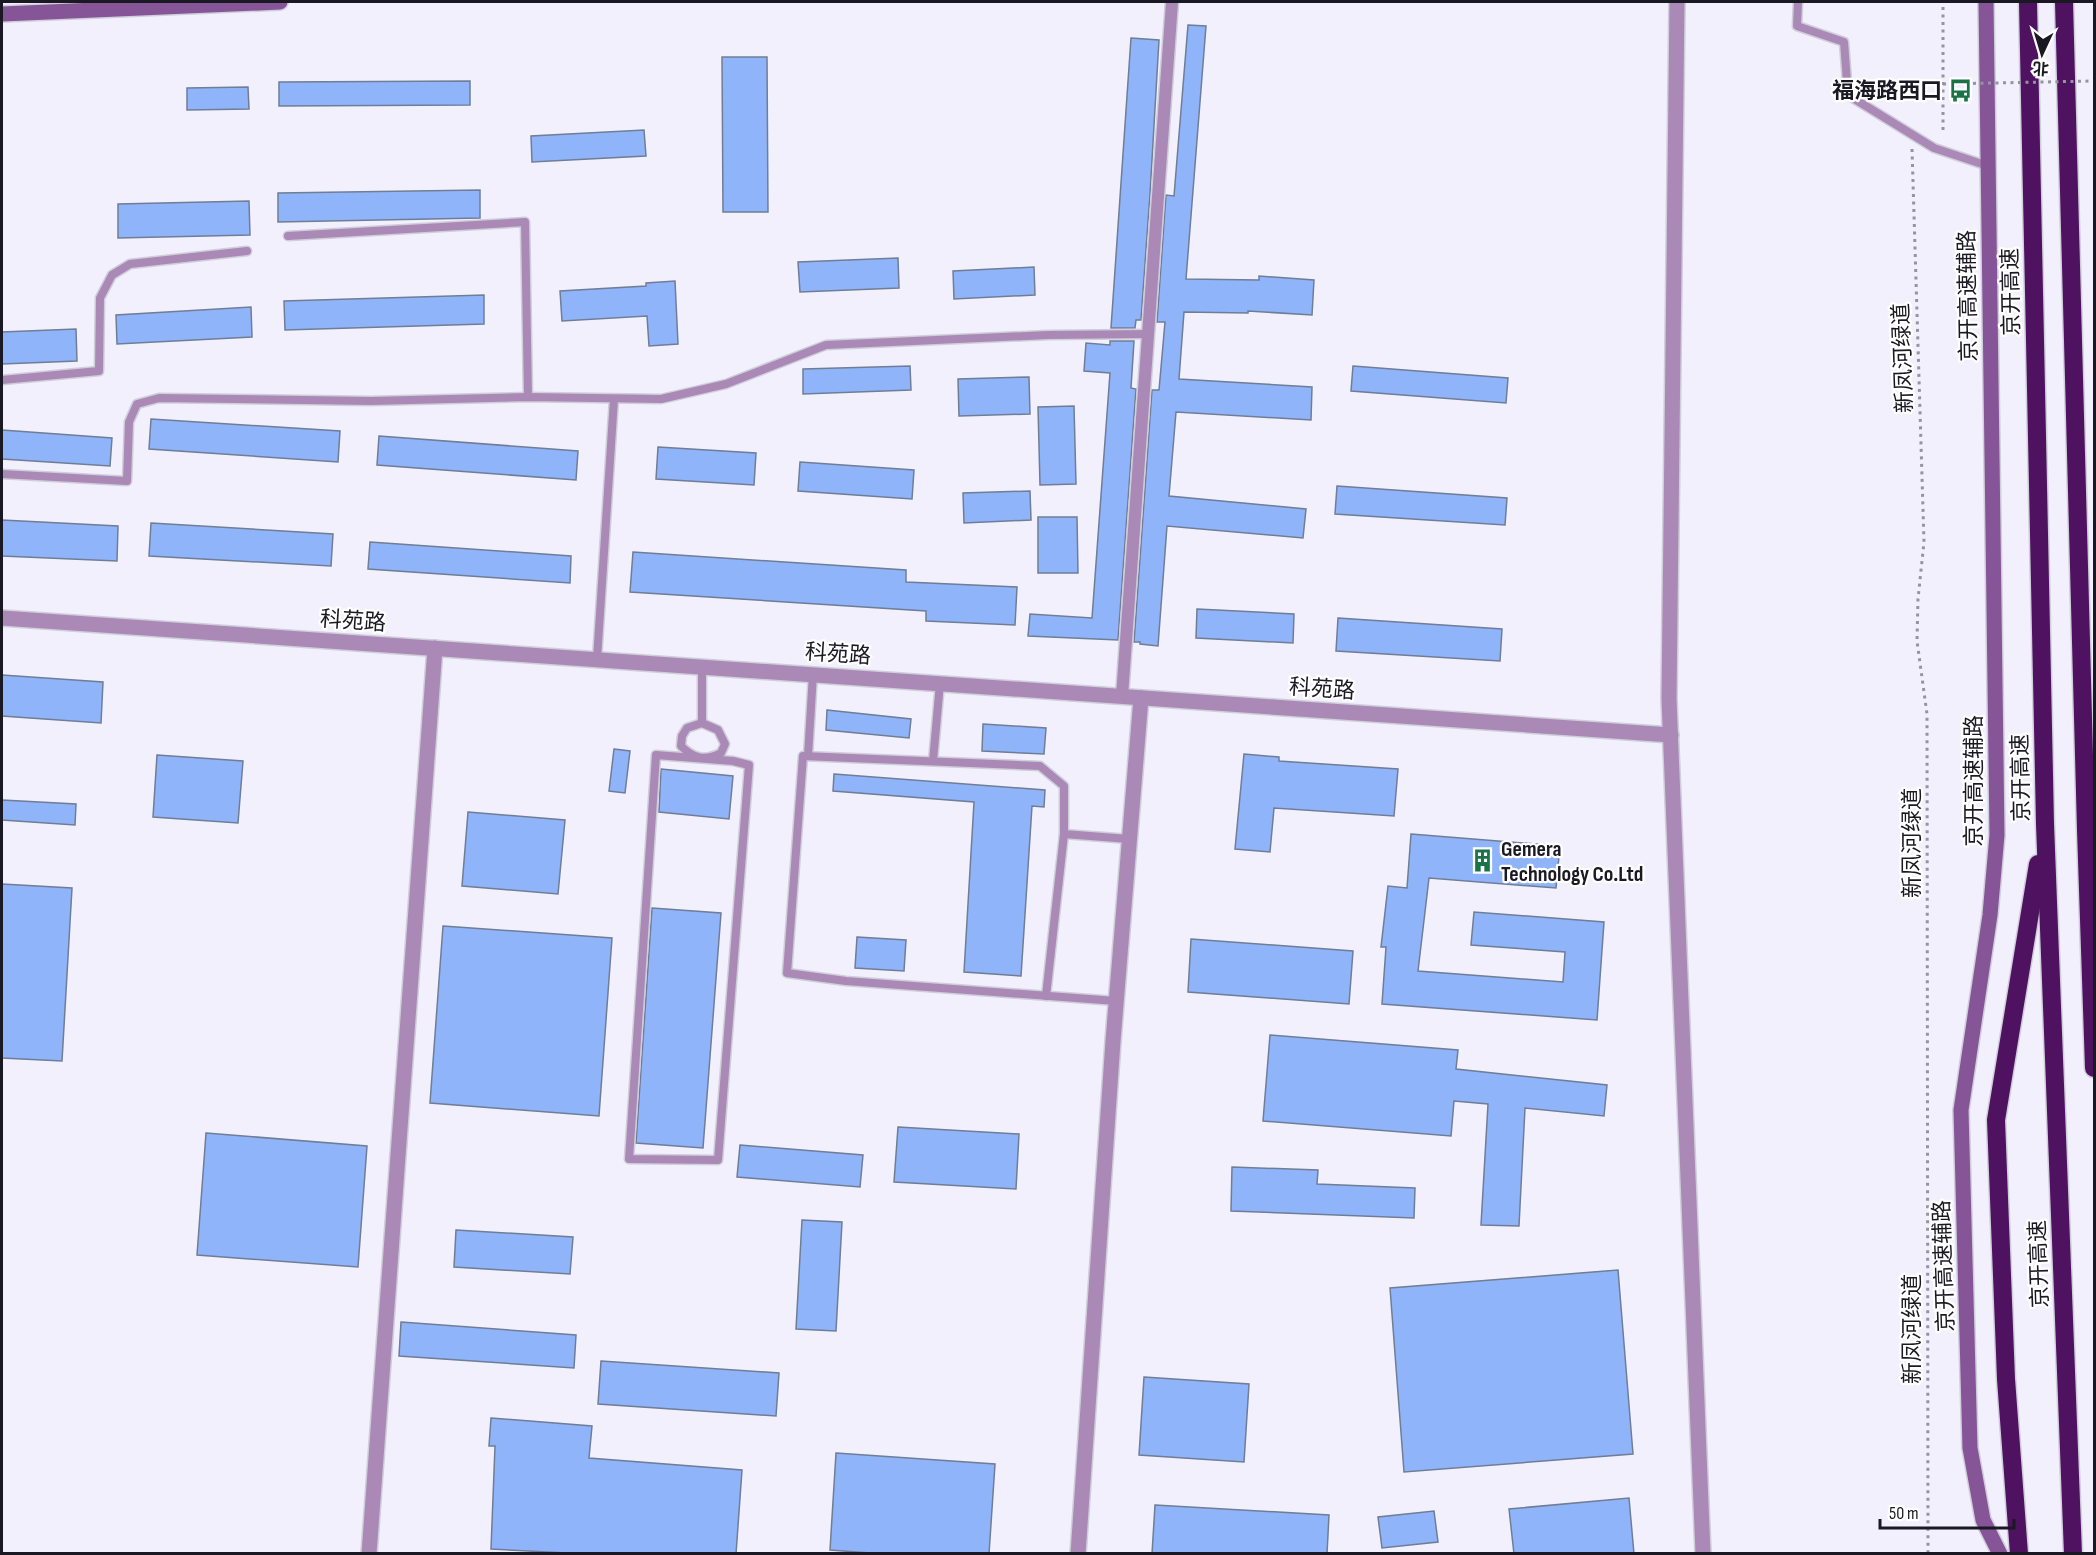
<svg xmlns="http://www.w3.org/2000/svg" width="2096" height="1555" font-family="'Sofia Sans Condensed','Noto Sans SC',sans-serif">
<rect width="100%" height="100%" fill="#f2f0fd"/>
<g fill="#90b4fa" stroke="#6f7d96" stroke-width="1.5">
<polygon points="1188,25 1206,26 1186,279 1259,280 1259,276 1314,280 1312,315 1248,311 1248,313 1184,312 1179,379 1312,387 1311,420 1176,412 1169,496 1306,509 1303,538 1167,526 1158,646 1140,644 1140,642 1134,642 1152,390 1159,390 1165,322 1157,322 1166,195 1174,196"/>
<polygon points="1131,38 1159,40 1150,194 1141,320 1136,320 1135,328 1111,328"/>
<polygon points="722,57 767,57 768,212 723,212"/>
<polygon points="470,81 470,105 279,106 279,82"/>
<polygon points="248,87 249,109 187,110 187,88"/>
<polygon points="644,130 646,156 532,162 531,136"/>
<polygon points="480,190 480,218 278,222 278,193"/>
<polygon points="249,201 250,235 118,238 118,204"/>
<polygon points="898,258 899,288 800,292 798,262"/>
<polygon points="1034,267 1035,295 954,299 953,271"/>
<polygon points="675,281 678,344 649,346 647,316 562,321 560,291 646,286 646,283"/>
<polygon points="484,295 484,324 285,330 284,301"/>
<polygon points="251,307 252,337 117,344 116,315"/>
<polygon points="76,329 77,361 2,364 2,332"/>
<polygon points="1110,341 1134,341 1131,388 1136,389 1118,640 1028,636 1030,614 1092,618 1110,373 1084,371 1086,343 1110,345"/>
<polygon points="910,366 911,390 803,394 803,369"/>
<polygon points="1353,366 1508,378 1506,403 1351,391"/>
<polygon points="1029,377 1030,414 959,416 958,379"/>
<polygon points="1074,406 1076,484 1040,485 1038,407"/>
<polygon points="151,419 340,431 338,462 149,449"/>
<polygon points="2,430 112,438 110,466 2,459"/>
<polygon points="379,436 578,451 576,480 377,465"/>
<polygon points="658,447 756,453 754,485 656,479"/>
<polygon points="800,462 914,470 912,499 798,491"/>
<polygon points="1337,486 1507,498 1505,525 1335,514"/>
<polygon points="1030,491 1031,520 964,523 963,493"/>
<polygon points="1038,517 1077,517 1078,573 1038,573"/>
<polygon points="2,520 118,526 117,561 2,556"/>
<polygon points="151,523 333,534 331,566 149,556"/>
<polygon points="370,542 571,556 570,583 368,569"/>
<polygon points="633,552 906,570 906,582 1017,587 1015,625 926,621 926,611 630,592"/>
<polygon points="1197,609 1294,614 1293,643 1196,638"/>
<polygon points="1338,618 1502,629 1500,661 1336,651"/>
<polygon points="2,675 103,682 101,723 2,716"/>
<polygon points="827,710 911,719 909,738 826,730"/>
<polygon points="983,724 1046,728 1044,754 982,751"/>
<polygon points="614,749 630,751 625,793 609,791"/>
<polygon points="1244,754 1279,757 1279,761 1398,769 1394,816 1274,808 1270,852 1235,849"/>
<polygon points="157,755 243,761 238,823 153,817"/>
<polygon points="661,769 733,776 729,819 659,812"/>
<polygon points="834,774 1045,790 1044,807 1032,806 1021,976 964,972 974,802 833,791"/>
<polygon points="2,800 76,804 75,825 2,820"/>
<polygon points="468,812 565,820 558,894 462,886"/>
<polygon points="1411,834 1560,846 1556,888 1429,878 1418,971 1563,982 1565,952 1471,945 1474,912 1604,922 1597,1020 1382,1004 1386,947 1381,947 1388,886 1407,888"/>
<polygon points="2,884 72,888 62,1061 2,1058"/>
<polygon points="652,908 721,913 703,1148 636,1143"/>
<polygon points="443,926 612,938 599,1116 430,1103"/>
<polygon points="857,937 906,940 904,971 855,968"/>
<polygon points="1191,939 1353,951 1349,1004 1188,992"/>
<polygon points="1270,1035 1458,1050 1456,1069 1607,1085 1604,1116 1525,1108 1519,1226 1481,1225 1488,1104 1454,1101 1451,1136 1263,1121"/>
<polygon points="898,1127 1019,1134 1016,1189 894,1182"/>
<polygon points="206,1133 367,1146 358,1267 197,1255"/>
<polygon points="740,1145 863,1155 860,1187 737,1177"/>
<polygon points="1232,1167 1318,1170 1317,1184 1415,1188 1414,1218 1231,1211"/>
<polygon points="802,1220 842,1222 836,1331 796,1329"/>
<polygon points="456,1230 573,1237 570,1274 454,1267"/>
<polygon points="1618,1270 1633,1454 1404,1472 1390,1288"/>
<polygon points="401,1322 576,1335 574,1368 399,1356"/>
<polygon points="601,1361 779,1373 776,1416 598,1404"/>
<polygon points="1144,1377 1249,1384 1244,1462 1139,1455"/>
<polygon points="491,1418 592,1426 589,1458 742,1470 736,1554 587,1554 491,1549 495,1446 489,1446"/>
<polygon points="836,1453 995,1464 989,1554 883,1554 830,1550"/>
<polygon points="1629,1498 1634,1554 1514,1554 1509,1509"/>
<polygon points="1155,1505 1329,1515 1327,1554 1152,1554"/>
<polygon points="1434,1511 1438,1542 1382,1548 1378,1517"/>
</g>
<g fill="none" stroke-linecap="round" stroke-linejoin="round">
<defs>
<g id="service">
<polyline points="1798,2 1797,26 1844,42 1848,95 1934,148 1988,166"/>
<polyline points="288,236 525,222 528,397"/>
<polyline points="2,380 99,371 100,298 112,275 130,264 247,251"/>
<polyline points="2,474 127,481 129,422 137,404 159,398 371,401 528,397 661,399 726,384 826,345 1048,335 1149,334"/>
<polyline points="597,659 614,399"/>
<path d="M702,723L718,730L725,744L721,753C705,761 694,759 681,746L682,736L687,728Z"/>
<polyline points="702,723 702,666"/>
<polygon points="656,755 733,761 749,765 718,1160 629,1159"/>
<polyline points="808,756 813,674"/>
<polyline points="933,761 940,683"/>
<polyline points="1046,996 1064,834"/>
<polyline points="1116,1001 846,981 787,973 803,756 1040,766 1064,786 1064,834 1129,839"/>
</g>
<polyline id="pedestrian" points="1122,696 1172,2"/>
<g id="tertiary">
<polyline points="1677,2 1669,699 1703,1554"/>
<polyline points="2,618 1671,735"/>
<polyline points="369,1554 435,648"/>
<polyline points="1078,1554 1113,1041 1141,698"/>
</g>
<g id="secondary">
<polyline points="1986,2 1997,835 1990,915 1961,1110 1970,1448 1983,1520 2000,1554"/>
<polyline points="2,14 280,2"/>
</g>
<g id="motorway">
<polyline points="2028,2 2045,824 2073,1554"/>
<polyline points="2064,2 2086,830 2094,1068"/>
<polyline points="2019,1554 2006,1379 1996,1120 2038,864"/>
</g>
</defs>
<use href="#service" stroke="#cfceda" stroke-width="11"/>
<use href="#pedestrian" stroke="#cfceda" stroke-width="15"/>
<use href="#tertiary" stroke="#cfceda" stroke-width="18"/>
<use href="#secondary" stroke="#cfceda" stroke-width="18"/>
<use href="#motorway" stroke="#cfceda" stroke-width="21"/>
<g stroke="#94939e" stroke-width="3" stroke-dasharray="3 4.5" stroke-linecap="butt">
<polyline points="1943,130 1943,2"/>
<polyline points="1912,149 1924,542 1918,599 1917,641 1927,714 1928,1554"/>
</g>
<use href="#service" stroke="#aa89b6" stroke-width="8"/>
<use href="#pedestrian" stroke="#aa89b6" stroke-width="12"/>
<use href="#tertiary" stroke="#aa89b6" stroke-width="15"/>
<use href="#secondary" stroke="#865597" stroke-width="15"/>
<use href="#motorway" stroke="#4e1261" stroke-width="18"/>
<polyline stroke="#94939e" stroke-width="3" stroke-dasharray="3 4.5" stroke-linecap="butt" points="1943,84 2094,81"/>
</g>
<defs>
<symbol id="bus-bare" viewBox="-9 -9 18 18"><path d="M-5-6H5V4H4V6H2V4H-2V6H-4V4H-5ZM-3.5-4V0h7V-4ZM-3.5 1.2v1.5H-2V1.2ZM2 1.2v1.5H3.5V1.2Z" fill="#187347" stroke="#fff" stroke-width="2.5" paint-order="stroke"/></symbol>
<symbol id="building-bare" viewBox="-9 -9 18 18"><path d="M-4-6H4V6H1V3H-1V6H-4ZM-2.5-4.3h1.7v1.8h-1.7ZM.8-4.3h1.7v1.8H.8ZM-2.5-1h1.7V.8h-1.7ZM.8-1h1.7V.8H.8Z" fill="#187347" stroke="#fff" stroke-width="2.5" paint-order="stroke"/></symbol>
</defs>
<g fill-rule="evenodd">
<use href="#bus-bare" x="1944" y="74" width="33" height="33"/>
<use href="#building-bare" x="1466" y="844" width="33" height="33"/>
</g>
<g text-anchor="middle" stroke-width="4.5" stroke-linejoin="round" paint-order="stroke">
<g font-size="22" font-weight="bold" fill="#1a1923" stroke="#fff" text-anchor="end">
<text x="1942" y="98">福海路西口</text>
<text x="1501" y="856" text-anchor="start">Gemera<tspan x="1501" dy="25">Technology Co.Ltd</tspan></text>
</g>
<g font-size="22" fill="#1a1923" stroke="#fff">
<text transform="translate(2010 292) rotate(-91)" y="8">京开高速</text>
<text transform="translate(1967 296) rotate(-91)" y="8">京开高速辅路</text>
<text transform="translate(1902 358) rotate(-92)" y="8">新凤河绿道</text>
<text transform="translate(353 620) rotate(4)" y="8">科苑路</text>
<text transform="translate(838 653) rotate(4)" y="8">科苑路</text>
<text transform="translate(1322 688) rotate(4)" y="8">科苑路</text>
<text transform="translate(2020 778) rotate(-91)" y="8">京开高速</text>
<text transform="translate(1973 781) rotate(-90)" y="8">京开高速辅路</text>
<text transform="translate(1911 843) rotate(-90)" y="8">新凤河绿道</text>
<text transform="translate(2038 1264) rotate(-92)" y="8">京开高速</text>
<text transform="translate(1943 1266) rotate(-92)" y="8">京开高速辅路</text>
<text transform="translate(1911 1329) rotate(-90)" y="8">新凤河绿道</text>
</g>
</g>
<rect width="2096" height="1555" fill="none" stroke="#1a1923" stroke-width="6"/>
<g transform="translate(2042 54) rotate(184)" stroke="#ffffff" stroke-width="4.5" paint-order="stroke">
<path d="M0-4.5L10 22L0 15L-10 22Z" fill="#1a1923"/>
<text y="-9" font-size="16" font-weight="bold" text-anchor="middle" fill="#1a1923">北</text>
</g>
<path d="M1880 1519v9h134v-9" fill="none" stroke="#1a1923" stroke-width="3"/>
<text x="1889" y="1519" font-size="18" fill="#1a1923" stroke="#ffffff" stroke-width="4.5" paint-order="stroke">50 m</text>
</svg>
